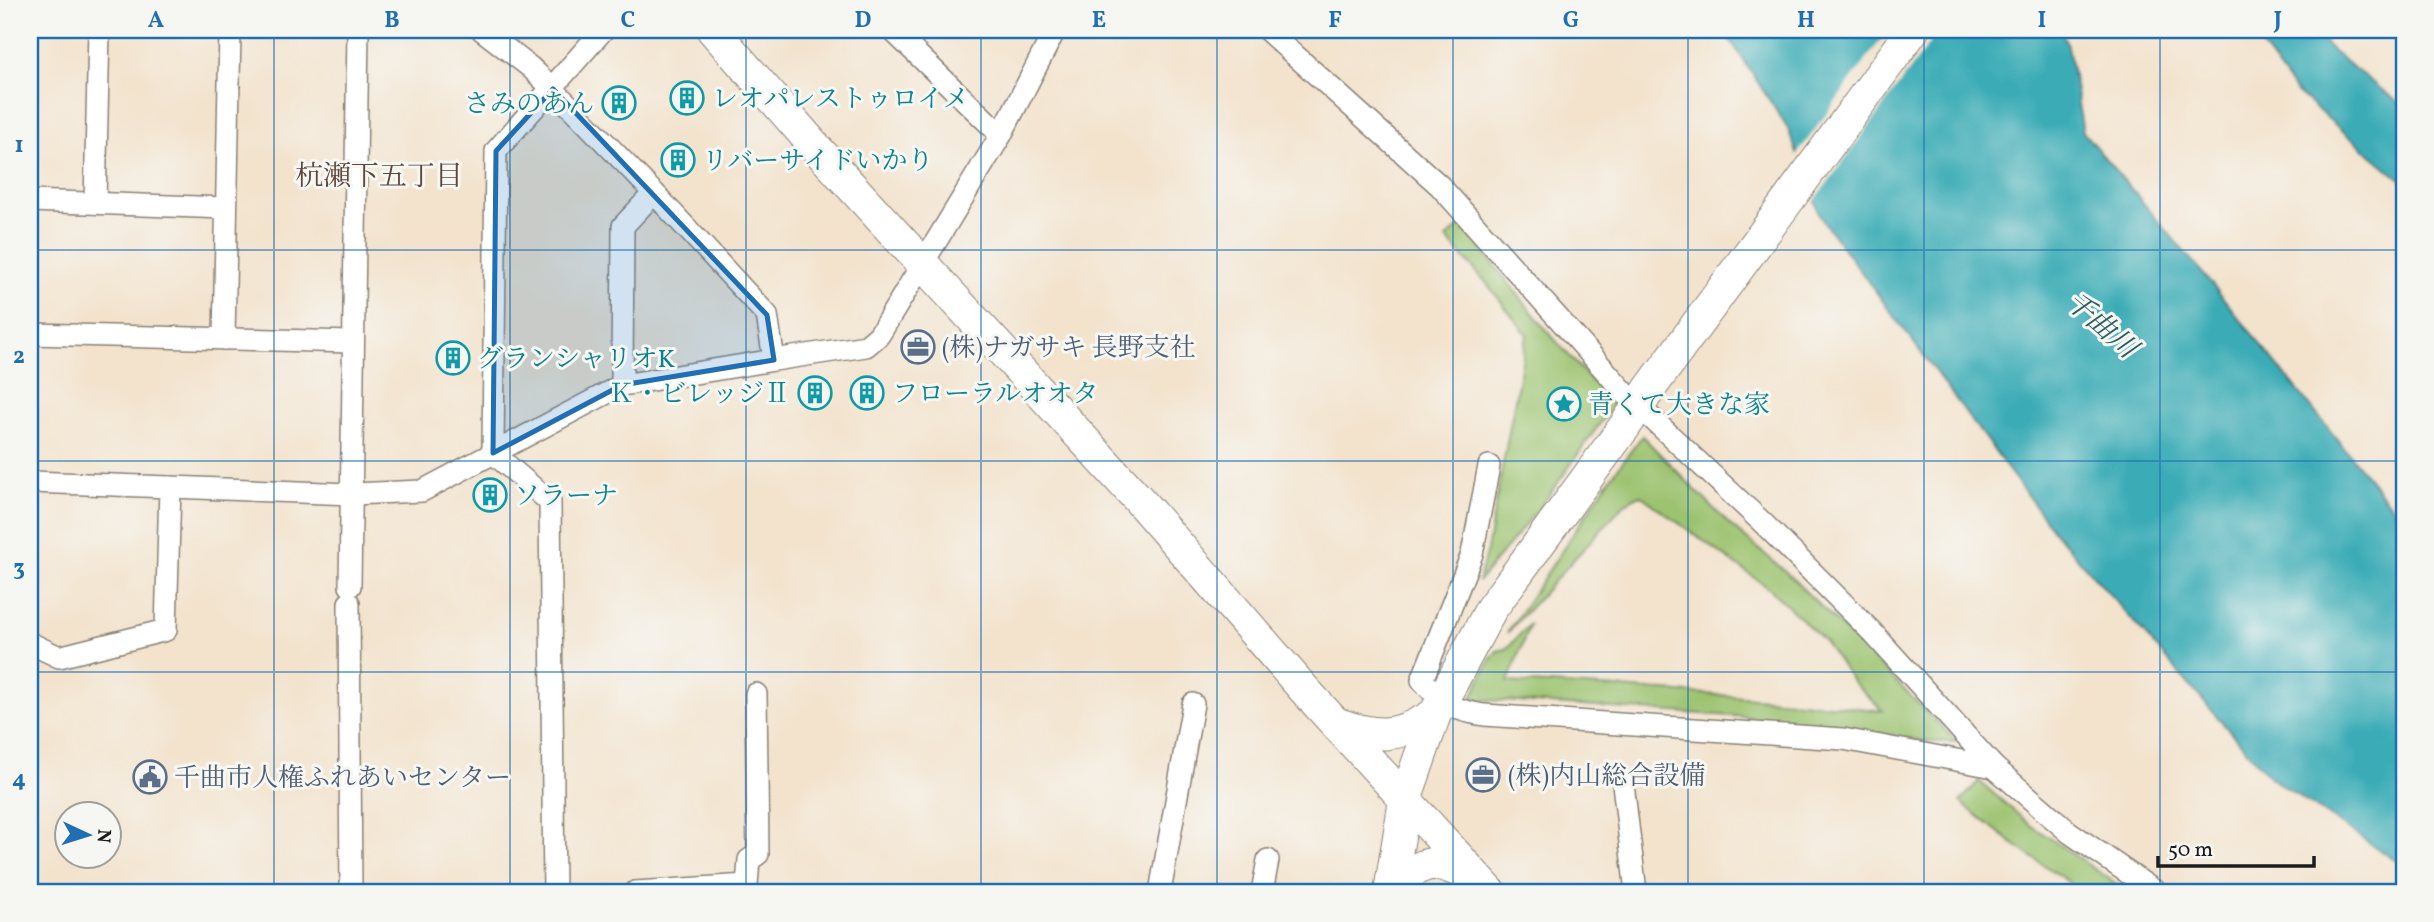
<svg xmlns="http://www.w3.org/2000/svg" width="2434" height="922" font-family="Vollkorn,'Noto Serif JP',serif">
<rect width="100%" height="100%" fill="#f6f6f2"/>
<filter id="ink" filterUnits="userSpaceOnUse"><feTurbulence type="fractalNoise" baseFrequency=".0143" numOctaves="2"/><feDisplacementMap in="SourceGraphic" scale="14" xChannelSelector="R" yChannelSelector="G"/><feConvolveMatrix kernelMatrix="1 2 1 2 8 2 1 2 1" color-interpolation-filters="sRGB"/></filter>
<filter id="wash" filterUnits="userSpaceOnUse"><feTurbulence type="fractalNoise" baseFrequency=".00686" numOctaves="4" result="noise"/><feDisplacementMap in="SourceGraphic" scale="28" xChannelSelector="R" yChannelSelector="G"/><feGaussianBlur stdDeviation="1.57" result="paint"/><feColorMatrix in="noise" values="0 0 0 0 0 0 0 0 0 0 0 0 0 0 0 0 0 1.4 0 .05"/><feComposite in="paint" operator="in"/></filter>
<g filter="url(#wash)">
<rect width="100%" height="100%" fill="#f3e3cd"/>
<g fill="#9cc36f" stroke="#5c7046" stroke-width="2">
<polygon points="1462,225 1549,333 1613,405 1544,502 1478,582 1487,550 1527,335 1484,280 1446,238"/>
<path d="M1642,436L1729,524L1786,572L1957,742H1934L1748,717L1473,699V695L1490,660L1497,651L1506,649L1530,624L1508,682C1634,688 1758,696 1883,711L1854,683L1824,641L1770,589L1640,495L1625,503L1507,633L1607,483Z"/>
<polygon points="1979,781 2029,824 2128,892 2083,892 2016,846 1960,802"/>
</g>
<g fill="#3bacb6" stroke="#2c6469" stroke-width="2">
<polygon points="1724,30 2061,30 2068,46 2083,132 2215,288 2404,522 2404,866 2271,778 2053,530 1821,218 1788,129"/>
<polygon points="2250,30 2315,30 2333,52 2404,107 2404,182 2295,91"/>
</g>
<polygon fill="#f3e3cd" points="1888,30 1939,30 1812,204 1795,157"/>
</g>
<g filter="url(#ink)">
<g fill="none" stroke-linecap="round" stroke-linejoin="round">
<defs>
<g id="street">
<polyline points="482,30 530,67 553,89 654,193 767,315 774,360 866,346 879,335 1001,135 1055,30"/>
<polyline points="892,30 1001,135"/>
<polyline points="1267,30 1440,186 1627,395 1764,524 1872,632 1994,767 2069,832 2156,892"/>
<polyline points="30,201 226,208"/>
<polyline points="95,203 99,30"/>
<polyline points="30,334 352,342"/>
<polyline points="224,339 230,30"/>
<polyline points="622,385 623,226 654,193"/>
<path d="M1489,466L1472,554L1422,680C1443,704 1452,710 1484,715L1843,739L1994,767"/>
<polyline points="30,482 170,487 166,630 59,657 30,643"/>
<polyline points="170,487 352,494 422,491 622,385 774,360"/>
<polyline points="350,586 358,30"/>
<polyline points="349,603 351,892"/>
<polyline points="1623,784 1636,892"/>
<polyline points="554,892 550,502 493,453 496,151 603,30"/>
<polyline points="635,892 747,885 749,860 758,854 756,694"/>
<polyline points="1160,892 1193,704"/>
<polyline points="1262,892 1268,860"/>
</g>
<g id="secondary">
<polyline points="713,30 819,151 1139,500 1302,687 1490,892"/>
<path d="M1338,724C1378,738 1398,738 1435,714"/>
<path d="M1391,889C1422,861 1434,855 1472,878"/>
<polyline points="1390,892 1405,800 1435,714 1491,609 1625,426 1651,387 1913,30"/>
</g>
</defs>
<use href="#street" stroke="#888074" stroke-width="24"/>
<use href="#secondary" stroke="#888074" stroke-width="34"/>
<use href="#street" stroke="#fff" stroke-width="21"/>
<use href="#secondary" stroke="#fff" stroke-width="32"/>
</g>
</g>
<path fill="#1f6fb2" fill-opacity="0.2" stroke="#1f6fb2" stroke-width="5" stroke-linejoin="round" d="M553,89L767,315L774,360L622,385L493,453L496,151Z"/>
<path fill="none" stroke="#1f6fb2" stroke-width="2" stroke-opacity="0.55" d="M274,30V892M510,30V892M746,30V892M981,30V892M1217,30V892M1453,30V892M1688,30V892M1924,30V892M2160,30V892M30,250H2404M30,461H2404M30,672H2404"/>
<defs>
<symbol id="building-ring" viewBox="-11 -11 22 22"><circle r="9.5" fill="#f6f6f2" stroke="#0f9aa8" stroke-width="1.5"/><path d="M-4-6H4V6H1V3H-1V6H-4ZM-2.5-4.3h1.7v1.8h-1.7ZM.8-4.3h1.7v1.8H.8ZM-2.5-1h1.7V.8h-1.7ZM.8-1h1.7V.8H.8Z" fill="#0f9aa8"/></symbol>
<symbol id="office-ring" viewBox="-11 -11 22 22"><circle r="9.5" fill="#f6f6f2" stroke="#5c6f8a" stroke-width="1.5"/><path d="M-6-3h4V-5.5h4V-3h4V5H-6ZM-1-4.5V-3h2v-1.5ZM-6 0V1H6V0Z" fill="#5c6f8a"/></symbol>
<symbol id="sight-ring" viewBox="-11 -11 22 22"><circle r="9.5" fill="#f6f6f2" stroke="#0f9aa8" stroke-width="1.5"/><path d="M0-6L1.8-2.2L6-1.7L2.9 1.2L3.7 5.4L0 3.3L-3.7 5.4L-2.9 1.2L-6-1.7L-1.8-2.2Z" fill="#0f9aa8"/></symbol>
<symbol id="civic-ring" viewBox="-11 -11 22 22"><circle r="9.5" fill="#f6f6f2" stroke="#5c6f8a" stroke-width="1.5"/><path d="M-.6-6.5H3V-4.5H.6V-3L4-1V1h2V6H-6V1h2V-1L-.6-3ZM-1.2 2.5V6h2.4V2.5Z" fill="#5c6f8a"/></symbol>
</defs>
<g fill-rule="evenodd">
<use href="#building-ring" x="668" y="79" width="38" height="38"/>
<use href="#building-ring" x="600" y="84" width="38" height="38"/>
<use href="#building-ring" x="659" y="141" width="38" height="38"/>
<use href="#office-ring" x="899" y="328" width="38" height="38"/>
<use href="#building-ring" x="434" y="339" width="38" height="38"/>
<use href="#building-ring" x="796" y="374" width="38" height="38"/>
<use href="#building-ring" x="848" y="374" width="38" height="38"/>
<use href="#sight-ring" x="1545" y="385" width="38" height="38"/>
<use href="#building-ring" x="471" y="476" width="38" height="38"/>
<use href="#office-ring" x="1464" y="756" width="38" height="38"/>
<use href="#civic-ring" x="131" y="758" width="38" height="38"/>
</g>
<g text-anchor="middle" stroke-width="6" stroke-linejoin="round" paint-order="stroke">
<g font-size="26" fill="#0d838f" stroke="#f6f6f2" text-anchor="start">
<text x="712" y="107">レオパレストゥロイメ</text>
<text x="594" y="112" text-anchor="end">さみのあん</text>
<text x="702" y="169">リバーサイドいかり</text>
<text x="477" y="367">グランシャリオK</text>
<text x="790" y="402" text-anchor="end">Ｋ・ビレッジⅡ</text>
<text x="892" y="402">フローラルオオタ</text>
<text x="1588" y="413">青くて大きな家</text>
<text x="514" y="504">ソラーナ</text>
</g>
<g font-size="26" fill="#4e5e75" stroke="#f6f6f2" text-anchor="start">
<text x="942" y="356">(株)ナガサキ 長野支社</text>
<text x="1508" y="784">(株)内山総合設備</text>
<text x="174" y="786">千曲市人権ふれあいセンター</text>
</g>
<g font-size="28" fill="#61463b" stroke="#f6f6f2">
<text x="379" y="185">杭瀬下五丁目</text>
</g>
<g font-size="28" font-style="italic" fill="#2a5d61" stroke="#f6f6f2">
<text transform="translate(2102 324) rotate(41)" y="10">千曲川</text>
</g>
</g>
<rect width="2434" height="922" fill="none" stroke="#f6f6f2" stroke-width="77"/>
<g transform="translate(88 835) rotate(94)"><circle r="33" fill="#f6f6f2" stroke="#9f9f9c" stroke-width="2"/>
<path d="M0-5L12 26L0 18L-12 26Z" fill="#1f6fb2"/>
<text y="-10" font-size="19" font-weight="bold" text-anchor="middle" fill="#1c1c1c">N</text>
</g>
<path d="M2158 856v10h156v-10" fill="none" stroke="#1c1c1c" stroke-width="3.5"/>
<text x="2168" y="856" font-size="21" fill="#1c1c1c" stroke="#f6f6f2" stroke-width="5" paint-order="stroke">50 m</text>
<rect x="38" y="38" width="2358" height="846" fill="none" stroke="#1f6fb2" stroke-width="2.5"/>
<g font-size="23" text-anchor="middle" font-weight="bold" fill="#1f6fb2">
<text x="156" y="27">A</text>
<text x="392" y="27">B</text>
<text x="628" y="27">C</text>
<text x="863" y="27">D</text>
<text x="1099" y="27">E</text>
<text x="1335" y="27">F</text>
<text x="1571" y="27">G</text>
<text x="1806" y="27">H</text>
<text x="2042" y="27">I</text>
<text x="2278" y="27">J</text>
<text x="19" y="152">1</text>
<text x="19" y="363">2</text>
<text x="19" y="575">3</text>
<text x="19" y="786">4</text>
</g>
</svg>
